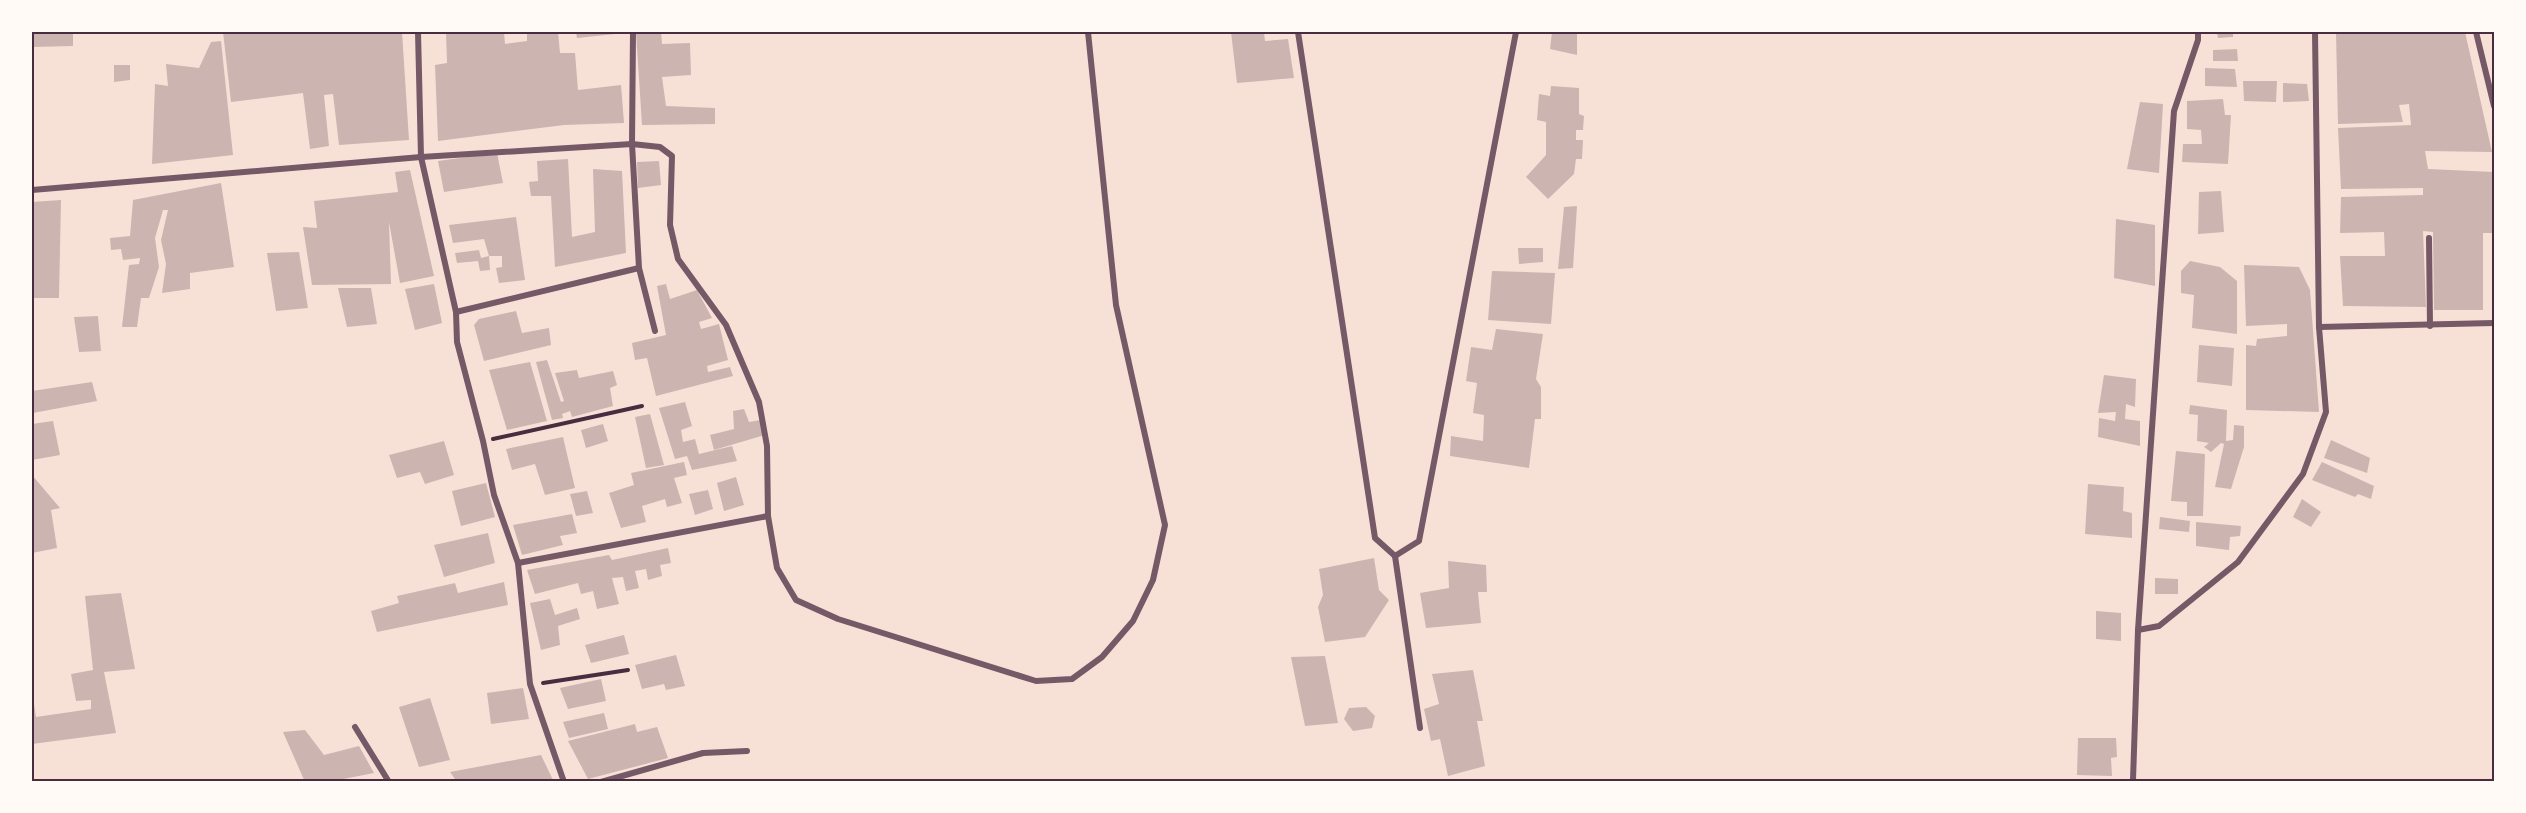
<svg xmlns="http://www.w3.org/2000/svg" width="2526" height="813" font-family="'PT Sans',sans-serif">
<rect width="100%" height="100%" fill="#f7e1d7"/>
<g fill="#ccb4b1">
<polygon points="32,32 73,32 73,46 32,47"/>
<polygon points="223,32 402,32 409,140 339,145 333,94 324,95 329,146 310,149 303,93 231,102"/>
<polygon points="446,32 504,32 505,44 527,41 527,32 558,32 560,53 575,53 578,90 621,85 624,123 564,125 438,141 435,65 447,63"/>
<polygon points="576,32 615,32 615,34 577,38"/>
<polygon points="636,32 661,32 662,44 690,43 691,75 662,77 666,106 715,108 715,124 642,125"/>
<polygon points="1231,32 1264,32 1265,41 1288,39 1294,78 1237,83"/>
<polygon points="1552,32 1577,32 1577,55 1550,49"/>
<polygon points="2217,32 2233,32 2233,37 2218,38"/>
<polygon points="2336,32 2465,32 2492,152 2425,151 2428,169 2494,172 2494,233 2483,233 2483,310 2434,310 2433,232 2423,231 2426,307 2343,306 2340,256 2385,256 2384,232 2340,233 2341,197 2423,195 2423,188 2341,189 2338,128 2411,125 2409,104 2399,105 2403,122 2338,124"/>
<polygon points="221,41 233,155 152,164 155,84 168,86 166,64 199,68 211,42"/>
<polygon points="2237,49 2238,61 2213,61 2213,50"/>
<polygon points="114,65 130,65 130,80 114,82"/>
<polygon points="2205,68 2235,69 2237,87 2205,86"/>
<polygon points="2243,81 2277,81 2276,102 2244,101"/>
<polygon points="2283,83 2307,84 2309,101 2283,102"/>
<polygon points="1551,86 1579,88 1579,114 1584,116 1583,130 1576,130 1576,140 1583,140 1582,159 1576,159 1574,174 1548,199 1526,177 1546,155 1546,122 1537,120 1539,94 1550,96"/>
<polygon points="2223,99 2225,115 2231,115 2228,164 2182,162 2183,144 2202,144 2201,130 2187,129 2187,101"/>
<polygon points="2140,102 2163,104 2159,173 2127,169"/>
<polygon points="497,153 503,183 444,192 438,161"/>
<polygon points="568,159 572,237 595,232 593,169 622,171 626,253 555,267 551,196 531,196 529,182 538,181 537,161"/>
<polygon points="659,161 661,185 638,188 637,162"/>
<polygon points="410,170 434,276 400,283 389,222 391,284 312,285 303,227 317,228 314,201 398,192 395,172"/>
<polygon points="221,183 234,267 190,273 190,289 162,293 166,264 161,240 168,210 163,210 155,238 159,267 149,298 141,298 137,327 122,327 129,265 139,264 140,258 123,260 121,249 111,250 110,238 130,236 133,200"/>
<polygon points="2221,191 2224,232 2198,234 2199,192"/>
<polygon points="61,200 59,298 32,298 32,202"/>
<polygon points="1577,206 1573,268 1558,269 1564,207"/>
<polygon points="516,217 525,280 499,283 496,268 502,267 502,256 489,256 490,270 480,271 478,261 457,263 455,253 479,250 481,258 489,256 484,239 453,243 449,225"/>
<polygon points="2116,219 2155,225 2155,286 2114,278"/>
<polygon points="1518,248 1543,248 1543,262 1519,264"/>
<polygon points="299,252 308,308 276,311 267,253"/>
<polygon points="2190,261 2220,267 2237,281 2237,334 2192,328 2194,295 2181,293 2181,271"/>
<polygon points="2244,265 2299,267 2310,290 2319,412 2246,410 2246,345 2256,346 2257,339 2287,336 2287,324 2246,326"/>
<polygon points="1492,271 1555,273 1551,324 1488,320"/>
<polygon points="434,284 442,323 415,330 405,289"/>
<polygon points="666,284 670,299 697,290 712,318 699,322 701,329 719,324 728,360 707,366 708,372 730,367 733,376 656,396 647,358 635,360 632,343 666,335 657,286"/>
<polygon points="338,288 371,288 377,324 347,327"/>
<polygon points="516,311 522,333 549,328 551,345 484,361 474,325 479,319"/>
<polygon points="98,316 101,351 79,352 74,317"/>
<polygon points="1496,329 1543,334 1536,379 1541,387 1541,419 1535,419 1529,468 1450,456 1451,436 1483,441 1484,415 1473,413 1477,383 1466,381 1471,347 1492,350"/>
<polygon points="2199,345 2234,348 2232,386 2197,382"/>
<polygon points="547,360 561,402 564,401 555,373 577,370 579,378 613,371 617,385 610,388 613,406 572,417 570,411 562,414 563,418 552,420 536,362"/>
<polygon points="530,362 547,421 507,430 489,370"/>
<polygon points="2104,375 2136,379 2135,407 2126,404 2125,419 2140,421 2140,446 2098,437 2099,418 2115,421 2116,412 2098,413"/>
<polygon points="92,382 97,401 33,413 32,391"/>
<polygon points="685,402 692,426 681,430 683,442 695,439 699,454 732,446 737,461 692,470 687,456 675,459 659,408"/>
<polygon points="2190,405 2227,410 2226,441 2233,440 2234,425 2244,426 2244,447 2231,489 2215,487 2224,444 2221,443 2211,452 2204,447 2209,443 2197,441 2198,415 2189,414"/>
<polygon points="744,409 749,422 761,420 765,435 714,450 710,435 734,429 733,411"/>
<polygon points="650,414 664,465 646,468 635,417"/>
<polygon points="53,421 60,455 32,460 32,424"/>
<polygon points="603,424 608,441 586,448 581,430"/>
<polygon points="563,437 575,488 545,495 535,464 512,470 506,449"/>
<polygon points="2331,440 2370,458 2367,473 2324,458"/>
<polygon points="444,441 454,475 425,484 420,472 397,478 389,455"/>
<polygon points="2176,451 2205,454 2203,516 2187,516 2187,502 2171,501"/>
<polygon points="684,462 687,475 674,478 682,503 667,507 665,499 642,506 646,522 621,528 609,493 634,485 631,473"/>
<polygon points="2322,462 2374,486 2371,499 2358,494 2355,497 2312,480"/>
<polygon points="32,475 60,508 51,510 57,548 32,553"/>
<polygon points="736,477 744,505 724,511 717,483"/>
<polygon points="486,483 495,517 461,526 452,491"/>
<polygon points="2088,484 2124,487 2123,511 2132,513 2132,538 2085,534"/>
<polygon points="708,490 713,509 695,515 689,494"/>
<polygon points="587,491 593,513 576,516 570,494"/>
<polygon points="2302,499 2321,512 2311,527 2293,517"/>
<polygon points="572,514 577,533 560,536 563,545 522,555 513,525"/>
<polygon points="2160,517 2190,521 2189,532 2159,529"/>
<polygon points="2196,522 2241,526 2240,536 2230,537 2229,550 2196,546"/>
<polygon points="488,533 495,563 444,577 434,545"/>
<polygon points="668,548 671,563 660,565 662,576 648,580 646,569 635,571 639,588 626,591 623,577 612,578 619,604 597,609 593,591 581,594 578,583 535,594 527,570 609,555 612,560"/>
<polygon points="1374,558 1379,590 1389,600 1365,637 1325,642 1318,607 1323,595 1319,569"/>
<polygon points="1448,561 1486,565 1487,592 1478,592 1481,623 1426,628 1420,593 1449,588"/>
<polygon points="2155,578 2178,579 2178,594 2155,594"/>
<polygon points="504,582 508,605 377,632 371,611 399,603 397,596 455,583 458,593"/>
<polygon points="121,593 135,669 104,672 116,733 32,744 32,691 36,717 91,709 91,700 76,701 71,674 93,670 85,596"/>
<polygon points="550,599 555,615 577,608 580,619 558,626 560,645 541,650 530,603"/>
<polygon points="2096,611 2121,613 2121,641 2096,639"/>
<polygon points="624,635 629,654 591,663 585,645"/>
<polygon points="676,655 685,686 666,690 664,684 642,689 635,665"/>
<polygon points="1325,656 1338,723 1305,726 1291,657"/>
<polygon points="1473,670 1483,721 1477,721 1485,766 1448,776 1440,739 1431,741 1424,709 1439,704 1432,674"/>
<polygon points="601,679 606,701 568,709 560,688"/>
<polygon points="523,688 529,719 491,724 487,693"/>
<polygon points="430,698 450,760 419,767 399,707"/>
<polygon points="1366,707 1375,716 1372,728 1353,731 1344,719 1349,708"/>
<polygon points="604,713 608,729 569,738 563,722"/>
<polygon points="635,724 637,732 657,727 668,758 588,779 568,741"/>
<polygon points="305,730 324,755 359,746 374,773 328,782 305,782 283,732"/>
<polygon points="2078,738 2116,738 2117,757 2111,758 2112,776 2077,775"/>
<polygon points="541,755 554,782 457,782 450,772"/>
</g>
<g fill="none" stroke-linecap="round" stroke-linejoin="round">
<g stroke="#4a2c40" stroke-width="4">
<polyline points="493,439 642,406"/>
<polyline points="543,683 628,670"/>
</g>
<g stroke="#755966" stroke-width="6">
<polyline points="418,32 421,157 456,312 457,342 483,441 494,495 518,563 530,684 564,782"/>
<polyline points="633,32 632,144 639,268 655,331"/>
<polyline points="1298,32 1375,538 1395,556"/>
<polyline points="2476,32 2494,106"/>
<polyline points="32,190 421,157 632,144 660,147 672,156 670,225 678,259 726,325 759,402 767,446 768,516 777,568 796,600 838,619 1036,681 1072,679 1102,657 1133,621 1153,580 1165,525 1116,305 1088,32"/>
<polyline points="2429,238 2430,326"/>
<polyline points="456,312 639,268"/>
<polyline points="2319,327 2494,323"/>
<polyline points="1395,556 1419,541 1516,32"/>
<polyline points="1395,556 1420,728"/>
<polyline points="518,563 768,516"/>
<polyline points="2138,630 2159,626 2238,562 2303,474 2326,412 2319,327 2315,32"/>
<polyline points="355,727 389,782"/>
<polyline points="2133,780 2138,630 2174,111 2198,40 2198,32"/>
<polyline points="601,782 703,753 747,751"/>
</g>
</g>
<rect width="2526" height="813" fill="none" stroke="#fffaf5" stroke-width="66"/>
<rect x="33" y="33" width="2460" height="747" fill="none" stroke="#4a2c40" stroke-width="2"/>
</svg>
